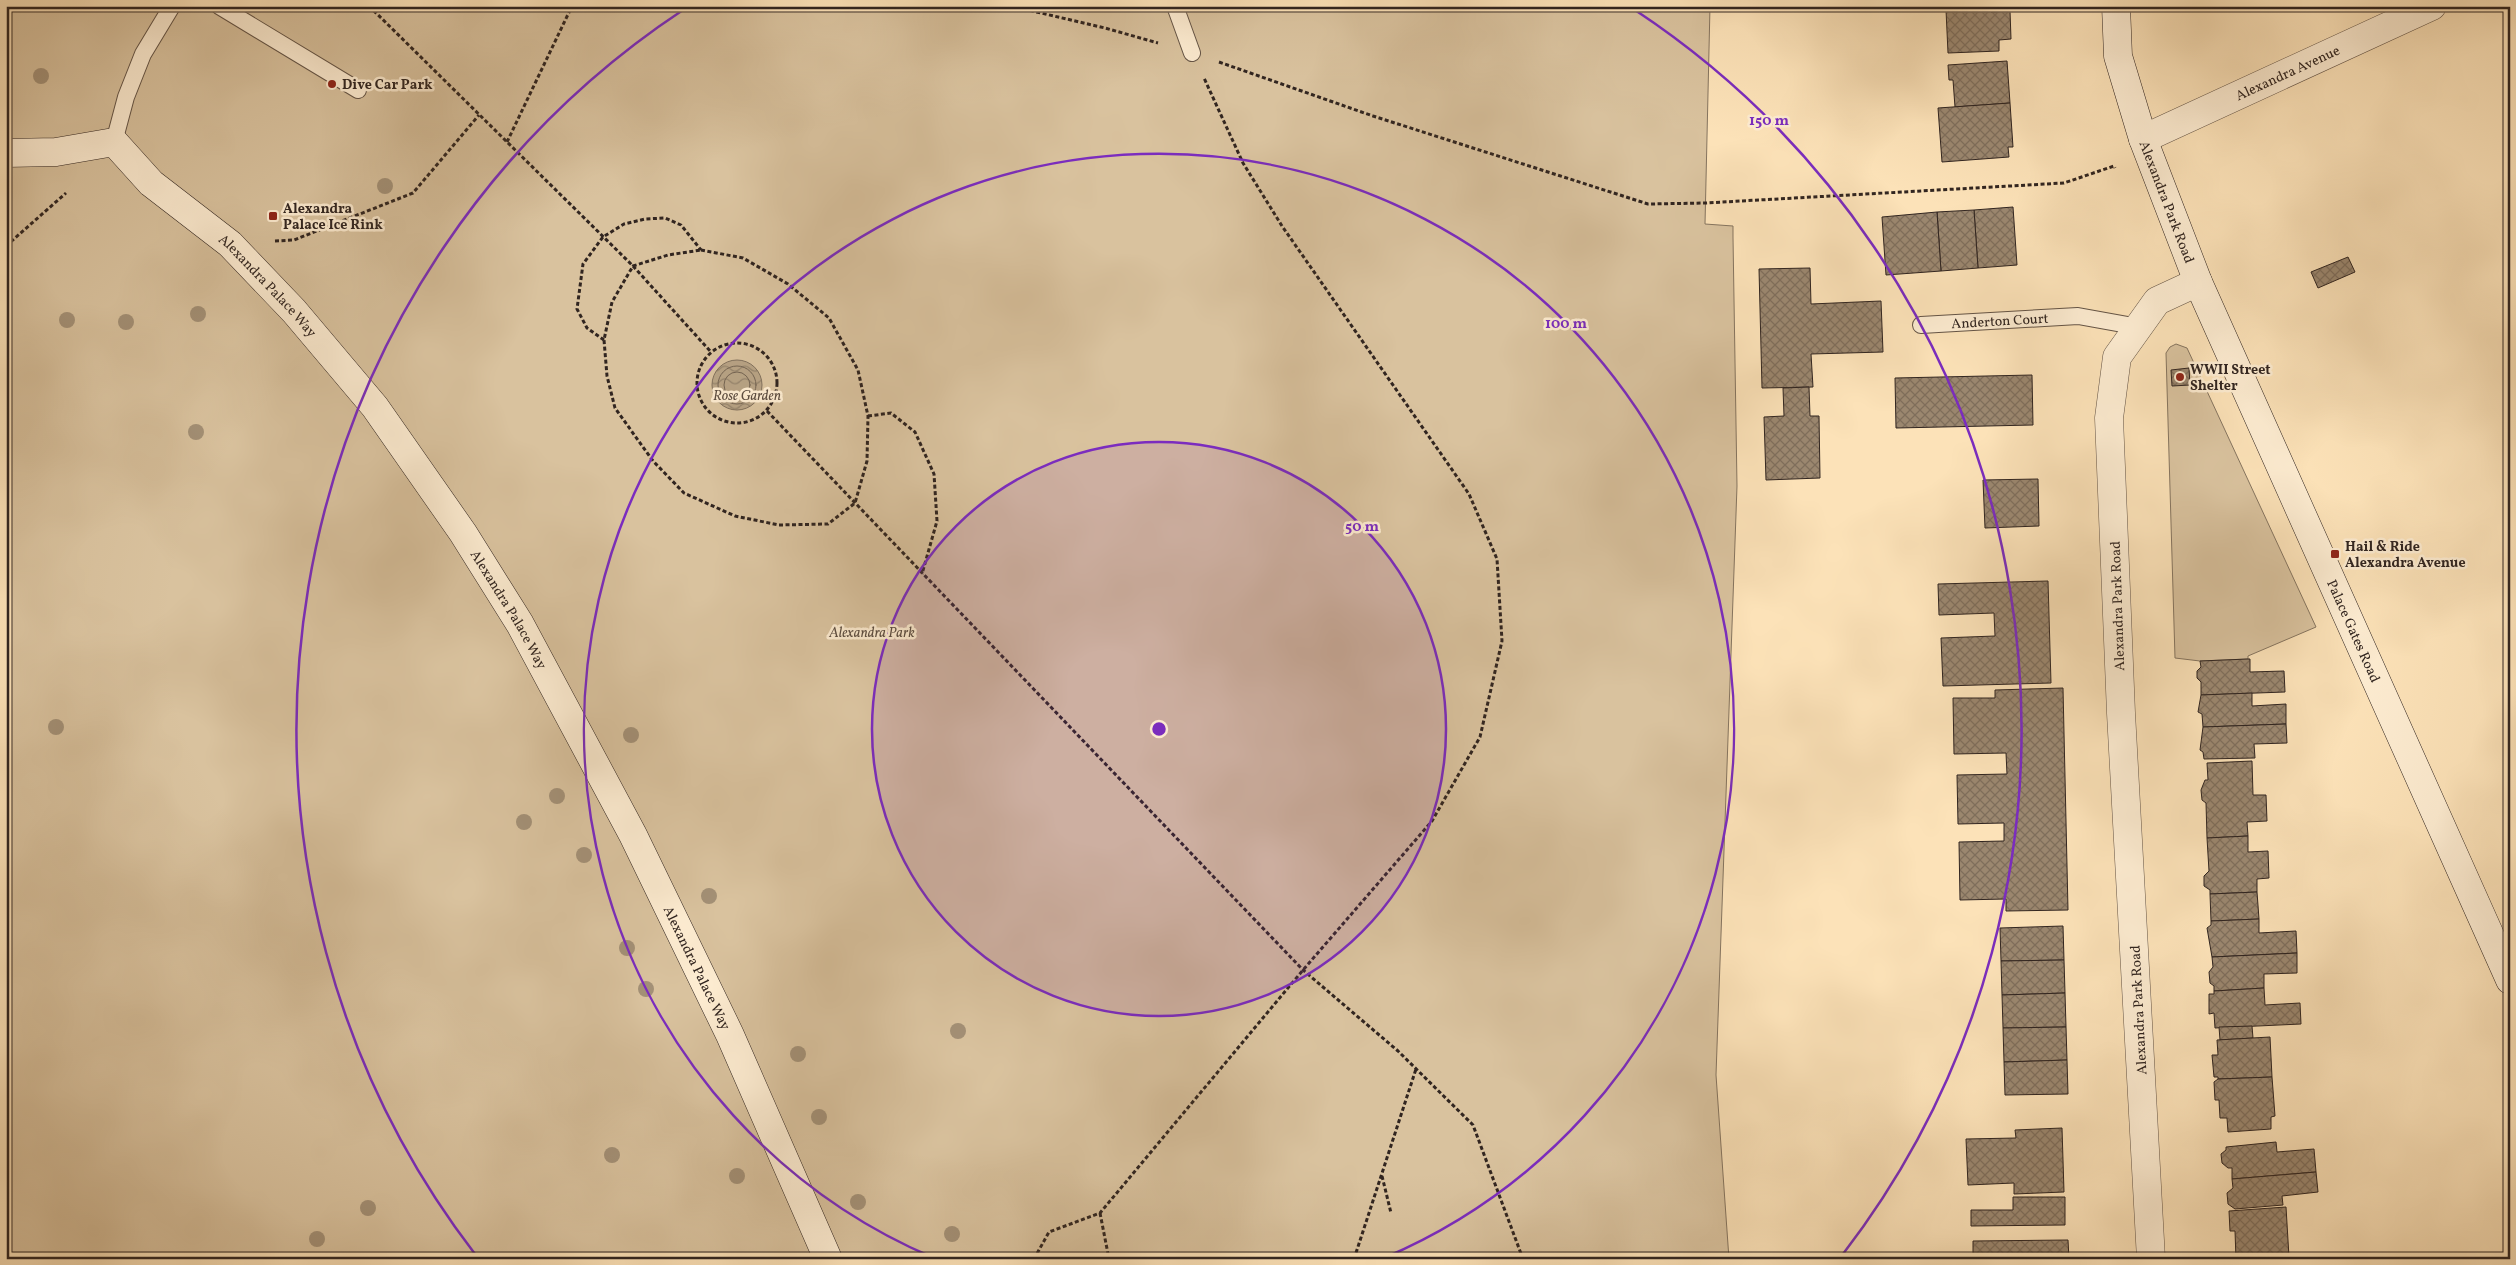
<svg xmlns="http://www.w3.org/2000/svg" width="2516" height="1265" font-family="Vollkorn,serif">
<defs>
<pattern id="water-waves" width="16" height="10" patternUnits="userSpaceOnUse" patternTransform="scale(1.25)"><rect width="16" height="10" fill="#b7a284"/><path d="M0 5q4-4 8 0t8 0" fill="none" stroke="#95846c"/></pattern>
<pattern id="building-cross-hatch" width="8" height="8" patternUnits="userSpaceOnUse" patternTransform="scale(1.25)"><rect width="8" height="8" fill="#9b876f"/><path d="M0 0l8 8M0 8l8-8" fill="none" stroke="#7f6e5b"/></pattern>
</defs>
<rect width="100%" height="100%" fill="#fce2b8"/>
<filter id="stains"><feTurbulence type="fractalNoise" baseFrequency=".004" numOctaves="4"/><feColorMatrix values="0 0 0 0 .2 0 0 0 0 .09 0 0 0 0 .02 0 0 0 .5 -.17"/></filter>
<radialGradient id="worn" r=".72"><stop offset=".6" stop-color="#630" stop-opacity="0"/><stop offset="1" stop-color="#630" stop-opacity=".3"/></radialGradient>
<g fill="#d9c29e" stroke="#85745f">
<polygon points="6,6 1710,6 1705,224 1733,226 1733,237 1737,486 1716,1075 1729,1259 6,1259"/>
<polygon points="2176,344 2187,348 2316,627 2248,656 2248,659 2200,661 2175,658 2166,353 2170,347"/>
</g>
<circle fill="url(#water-waves)" stroke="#81705c" cx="737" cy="385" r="25"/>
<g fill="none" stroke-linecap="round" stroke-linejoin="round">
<g stroke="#746452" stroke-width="1">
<circle cx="737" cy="385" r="19"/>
<circle cx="737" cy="385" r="13"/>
</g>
</g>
<g fill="url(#building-cross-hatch)" stroke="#312520">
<polygon points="1991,7 1991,12 2010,11 2011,39 1999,40 1999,51 1948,53 1946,10"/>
<polygon points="2007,61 2010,103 1955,107 1953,80 1949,80 1948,65"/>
<polygon points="2010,103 2013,147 2008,147 2009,157 1942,162 1938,108"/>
<polygon points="2013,207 2017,265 1978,268 1974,210"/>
<polygon points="1974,210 1978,268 1941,271 1937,212"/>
<polygon points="1937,212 1941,271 1886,275 1882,217"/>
<polygon points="2348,257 2355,272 2318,288 2311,272"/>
<polygon points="1810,268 1811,304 1881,301 1883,352 1811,354 1813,387 1762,388 1759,269"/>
<polygon points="2189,368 2190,385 2172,386 2171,370"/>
<polygon points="2032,375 2033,425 1896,428 1895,378"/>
<polygon points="1809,387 1810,416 1819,416 1820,478 1766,480 1764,417 1784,416 1783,388"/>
<polygon points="2038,479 2039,526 1985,528 1983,480"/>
<polygon points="2048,581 2051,683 1943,686 1941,638 1995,636 1994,613 1939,615 1938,584"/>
<polygon points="2248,659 2250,659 2250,672 2284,671 2285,692 2201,695 2201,682 2197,678 2197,671 2201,667 2200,661"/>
<polygon points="2063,688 2068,910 2006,911 2006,899 1960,900 1959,842 2004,841 2004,823 1958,824 1957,775 2007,774 2006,753 1954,754 1953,698 1995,698 1995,690"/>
<polygon points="2252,693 2252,706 2286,704 2286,724 2203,727 2202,714 2198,712 2201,695"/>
<polygon points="2286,724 2287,743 2254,744 2255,758 2204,759 2203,752 2200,750 2203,727"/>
<polygon points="2252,761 2253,795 2266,795 2267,821 2247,822 2248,836 2207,838 2206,803 2202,800 2201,790 2205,780 2208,780 2207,763"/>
<polygon points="2248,836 2248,852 2268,851 2269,878 2257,879 2257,892 2210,894 2210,890 2204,886 2204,876 2209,871 2207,838"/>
<polygon points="2257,892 2259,919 2211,921 2210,894"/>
<polygon points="2259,919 2259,933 2296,931 2297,953 2212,957 2207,928 2211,925 2211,921"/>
<polygon points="2063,926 2064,960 2001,961 2000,928"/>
<polygon points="2297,953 2297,973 2264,974 2264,988 2214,991 2214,986 2210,983 2209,972 2213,967 2212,957"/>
<polygon points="2064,960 2065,993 2002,995 2001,961"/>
<polygon points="2264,988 2265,1005 2300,1003 2301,1024 2215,1028 2214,1013 2209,1014 2209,994 2214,994 2214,991"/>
<polygon points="2065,993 2066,1027 2003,1028 2002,995"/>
<polygon points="2252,1026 2253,1038 2220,1040 2219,1027"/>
<polygon points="2066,1027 2067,1060 2004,1062 2003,1028"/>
<polygon points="2270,1037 2272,1077 2218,1079 2218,1077 2214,1077 2212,1055 2218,1055 2217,1040"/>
<polygon points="2067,1060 2068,1094 2005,1095 2004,1062"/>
<polygon points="2272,1077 2275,1116 2271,1117 2271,1129 2228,1132 2227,1118 2220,1118 2219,1100 2215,1100 2214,1082 2218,1079"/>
<polygon points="2062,1128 2064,1192 2014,1194 2014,1183 1968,1185 1966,1139 2016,1138 2015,1130"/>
<polygon points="2276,1142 2277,1152 2314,1149 2316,1172 2232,1179 2232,1168 2228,1168 2222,1163 2221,1154 2226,1150 2226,1147"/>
<polygon points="2316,1172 2318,1192 2282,1196 2283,1205 2235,1209 2228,1204 2227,1193 2233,1188 2232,1179"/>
<polygon points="2013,1197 2065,1197 2065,1225 1971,1226 1971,1210 2013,1210"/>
<polygon points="2286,1207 2289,1257 2236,1259 2235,1231 2230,1231 2229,1211"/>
<polygon points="2068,1240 2069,1259 2017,1259 2017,1254 1973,1255 1973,1241"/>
</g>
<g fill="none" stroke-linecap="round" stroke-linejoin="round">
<defs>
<g id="lane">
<polyline points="219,6 358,90"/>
<polyline points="1175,6 1192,53"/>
<polyline points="114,142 126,97 143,54 172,6"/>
<path id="s1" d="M1921,325L2078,316L2139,327"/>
</g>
<g id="street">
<path id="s2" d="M2143,139L2432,6"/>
<polyline points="2151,1259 2121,713 2109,418 2117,357 2157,301 2198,282"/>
</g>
<g id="secondary">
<path id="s3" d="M2116,6L2118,56L2143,139L2198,282L2510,980"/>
<path id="s4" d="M6,153L56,152L114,142L151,183L230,244L294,311L375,407L463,533L520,624L633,835L730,1035L828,1259"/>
</g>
</defs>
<use href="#lane" stroke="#645446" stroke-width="18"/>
<use href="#street" stroke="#645446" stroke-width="29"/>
<use href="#secondary" stroke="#312520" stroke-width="29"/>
<g stroke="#312520" stroke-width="3" stroke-dasharray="4 2.5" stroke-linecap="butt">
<polyline points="369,6 633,266 711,352"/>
<polyline points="1011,6 1105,28 1158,43"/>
<polyline points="1219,62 1373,116 1648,204 1705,203 2064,183 2114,166 2115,168"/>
<polyline points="507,142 572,6"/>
<polyline points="275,241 294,240 413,193 479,115"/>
<polyline points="6,246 66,193"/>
<polygon points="701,250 743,258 788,284 829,318 858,370 868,416 867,461 855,503 828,524 779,525 735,516 684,493 653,461 615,408 607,376 604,340 612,302 633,266 668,255"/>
<polyline points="604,340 587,328 577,309 583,264 603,237 624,224 645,219 665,218 681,225 701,250"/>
<circle cx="737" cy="383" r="40"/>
<polyline points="767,411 1303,970 1398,1051 1473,1125 1523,1259"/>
<polyline points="868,416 891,413 915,432 934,474 937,521 922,574"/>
<polyline points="1382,1176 1391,1213"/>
<polyline points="1100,1213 1109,1259"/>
<polyline points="1034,1259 1049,1232 1100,1213 1303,970 1432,821 1480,737 1502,641 1497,559 1469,494 1282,226 1243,163 1204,78"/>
<polyline points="1354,1259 1416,1069"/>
</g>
<use href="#lane" stroke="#fdecd1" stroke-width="16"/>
<use href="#street" stroke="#fdecd1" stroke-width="28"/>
<use href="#secondary" stroke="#fdecd1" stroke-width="28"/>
</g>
<g fill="#a39076">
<circle cx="41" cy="76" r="8"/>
<circle cx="385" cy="186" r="8"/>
<circle cx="198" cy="314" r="8"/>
<circle cx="67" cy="320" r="8"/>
<circle cx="126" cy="322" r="8"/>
<circle cx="196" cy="432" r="8"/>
<circle cx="56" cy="727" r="8"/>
<circle cx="631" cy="735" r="8"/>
<circle cx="557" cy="796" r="8"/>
<circle cx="524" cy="822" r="8"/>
<circle cx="584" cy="855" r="8"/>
<circle cx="709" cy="896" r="8"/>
<circle cx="627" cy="948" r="8"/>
<circle cx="646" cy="989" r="8"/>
<circle cx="958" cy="1031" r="8"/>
<circle cx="798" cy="1054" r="8"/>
<circle cx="819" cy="1117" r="8"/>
<circle cx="612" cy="1155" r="8"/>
<circle cx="737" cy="1176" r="8"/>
<circle cx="858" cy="1202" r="8"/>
<circle cx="368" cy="1208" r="8"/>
<circle cx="952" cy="1234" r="8"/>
<circle cx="317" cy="1239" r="8"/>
</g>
<circle cx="1159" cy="729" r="287" fill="#7b2cbf" fill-opacity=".12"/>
<g fill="none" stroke="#7b2cbf" stroke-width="2.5">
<circle cx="1159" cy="729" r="287"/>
<path d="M934 1258A575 575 0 1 1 1384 1258"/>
<path d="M475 1254A862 862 0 0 1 683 10M1635 10A862 862 0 0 1 1843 1254"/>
</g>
<g fill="#8f2418" stroke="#fdecd1" stroke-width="2">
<circle cx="332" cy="84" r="5"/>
<rect x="268" y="211" width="10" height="10" rx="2.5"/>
<circle cx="2180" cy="377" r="5"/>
<rect x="2330" y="549" width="10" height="10" rx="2.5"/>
</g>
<g text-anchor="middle" stroke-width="5" stroke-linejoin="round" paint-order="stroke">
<g font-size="14" fill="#312520" stroke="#fdecd1">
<text dy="5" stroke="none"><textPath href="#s2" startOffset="159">Alexandra Avenue</textPath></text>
<text dy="5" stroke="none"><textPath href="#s3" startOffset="204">Alexandra Park Road</textPath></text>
<text dy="5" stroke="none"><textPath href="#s4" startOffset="320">Alexandra Palace Way</textPath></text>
<text dy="5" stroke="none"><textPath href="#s1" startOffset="79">Anderton Court</textPath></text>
<text transform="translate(2117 606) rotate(-92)" y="5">Alexandra Park Road</text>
<text dy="5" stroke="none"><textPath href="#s4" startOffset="725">Alexandra Palace Way</textPath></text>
<text dy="5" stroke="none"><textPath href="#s3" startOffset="672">Palace Gates Road</textPath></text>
<text dy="5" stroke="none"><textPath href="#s4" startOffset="1130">Alexandra Palace Way</textPath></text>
<text transform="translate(2138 1010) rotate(-93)" y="5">Alexandra Park Road</text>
</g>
<g font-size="14" font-weight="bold" fill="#312520" stroke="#fdecd1" text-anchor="start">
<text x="342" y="89">Dive Car Park</text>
<text x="283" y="213">Alexandra<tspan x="283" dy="16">Palace Ice Rink</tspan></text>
<text x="2190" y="374">WWII Street<tspan x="2190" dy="16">Shelter</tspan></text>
<text x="2345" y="551">Hail &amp; Ride<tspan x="2345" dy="16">Alexandra Avenue</tspan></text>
</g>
<g font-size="14" font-style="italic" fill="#5b4c40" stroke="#fdecd1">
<text x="747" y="400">Rose Garden</text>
<text x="872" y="637">Alexandra Park</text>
</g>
</g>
<circle cx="1159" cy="729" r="8" fill="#7b2cbf" stroke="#fdecd1" stroke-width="2.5"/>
<g font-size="15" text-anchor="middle" font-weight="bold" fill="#7b2cbf" stroke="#fdecd1" stroke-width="5" stroke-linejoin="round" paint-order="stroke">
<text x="1769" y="125">150 m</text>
<text x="1566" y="328">100 m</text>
<text x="1362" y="531">50 m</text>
</g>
<rect width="2516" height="1265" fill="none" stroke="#fce2b8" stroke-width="25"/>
<rect x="8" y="8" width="2501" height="1250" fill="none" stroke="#312520" stroke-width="2.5"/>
<rect x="12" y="12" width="2491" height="1240" fill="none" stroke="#312520"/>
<rect width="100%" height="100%" filter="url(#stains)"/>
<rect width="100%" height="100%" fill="url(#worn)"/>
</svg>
